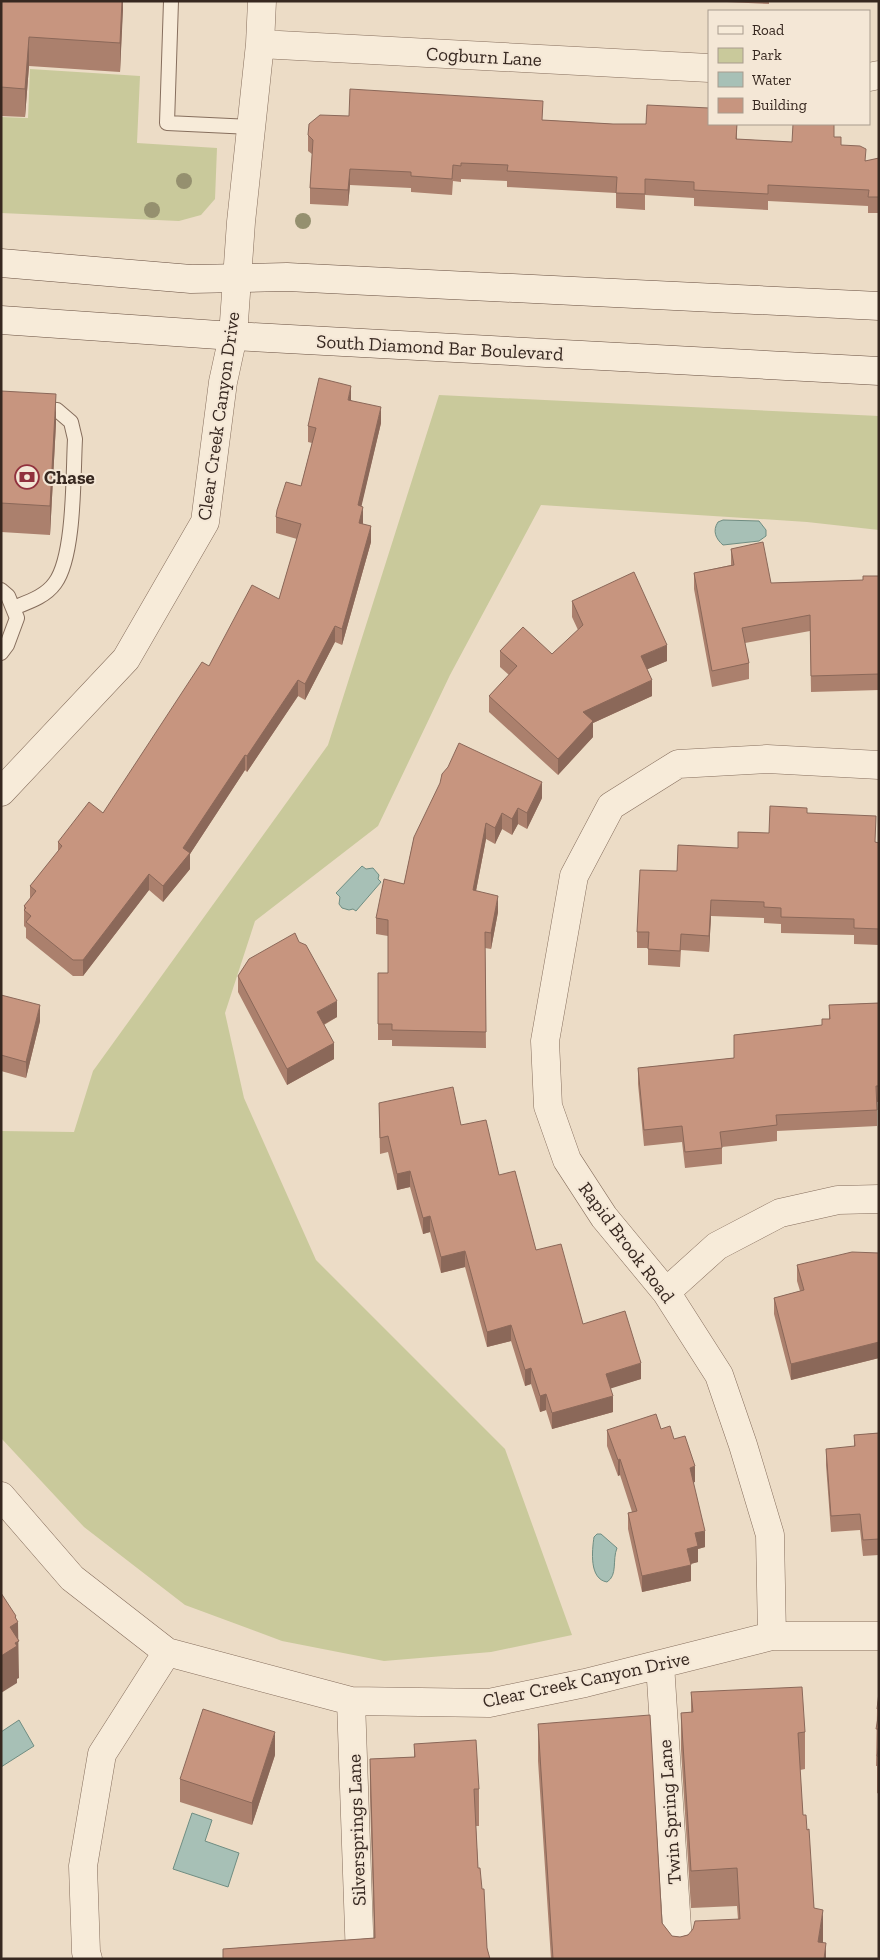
<svg xmlns="http://www.w3.org/2000/svg" width="880" height="1960" font-family="'Zilla Slab',serif">
  <style>
    .green { fill: #c9c99b }
    .water { fill: #a7c0b6; stroke: #6f8d82 }
    .lines { fill: none; stroke-linecap: round; stroke-linejoin: round }
    .lane-casing { stroke: #866e5d; stroke-width: 16 }
    .street-casing { stroke: #866e5d; stroke-width: 29 }
    .secondary-casing { stroke: #684f40; stroke-width: 29 }
    .lane { stroke: #f7ebd9; stroke-width: 14 }
    .street { stroke: #f7ebd9; stroke-width: 28 }
    .secondary { stroke: #f7ebd9; stroke-width: 28 }
    .tree { fill: #95906f }
    .wall { fill: #ab806d }
    .shaded-wall { fill: #8b6859 }
    .building { fill: #c7957f; stroke: #8b6859 }
    .labels { text-anchor: middle; stroke-width: 4; stroke-linejoin: round; paint-order: stroke }
    .street-label { font-size: 19px; fill: #372820; stroke: #f4e7d6 }
    .poi-label { font-size: 19px; font-weight: bold; fill: #372820; stroke: #f4e7d6; text-anchor: start }
  </style>
  <rect width="100%" height="100%" fill="#ecdcc6"/>
  <!-- green -->
  <path class="green" d="M30,69L140,76L137,143L217,148L215,199L201,215L179,221L1,213V117L28,118Z
    M439,395L879,416V530L807,522L541,505L450,675L378,826L255,921L225,1013L244,1098L316,1260L505,1449L572,1635L491,1652L384,1661L282,1641L185,1605L84,1527L1,1438V1131L74,1132L93,1071L328,745Z"/>
  <!-- water -->
  <path class="water" d="M723,520L759,521L766,530V536L759,541L723,545C716,539 712,531 718,522Z
    M362,866L366,869L373,868L379,875L378,879L381,882L356,911L353,909L349,910L342,908L339,904L340,897L336,893Z
    M597,1534H601L617,1548C612,1560 618,1575 607,1582C589,1579 592,1551 594,1537Z
    M19,1720L34,1746L1,1767V1732Z
    M192,1813L212,1820L205,1841L239,1853L228,1887L173,1869Z"/>
  <g class="lines">
    <!-- lane casing -->
    <g class="lane-casing">
      <path id="lane" d="M171,1L167,123L251,127
        M1,406L57,410L71,422L75,439C73,474 75,556 55,583C45,597 28,602 13,608
        M1,590L8,596L17,618L7,645L1,653"/>
    </g>
    <!-- street casing -->
    <g class="street-casing">
      <path id="street" d="M260,44L709,68
        M869,77L879,75
        M1,792L126,659L205,522L223,382L233,336L241,222L260,44L262,1
        M666,1292L717,1246L780,1213L838,1200L879,1199
        M1,1496L72,1578L167,1652L351,1701L489,1703L585,1683L772,1636H879
        M772,1636L770,1535L743,1445L719,1375L666,1292L604,1217L567,1160L548,1106L545,1041L574,876L611,806L678,764L767,759L879,765
        M660,1664L679,1959
        M351,1701L360,1959
        M88,1959L86,1952L83,1866L102,1754L167,1652"/>
    </g>
    <!-- secondary casing -->
    <g class="secondary-casing">
      <path id="secondary" d="M1,263L191,279L287,277L879,306
        M1,320L233,336L879,371"/>
    </g>
    <!-- lane -->
    <use href="#lane" class="lane"/>
    <!-- street -->
    <use href="#street" class="street"/>
    <!-- secondary -->
    <use href="#secondary" class="secondary"/>
  </g>
  <!-- trees -->
  <g class="tree">
    <circle cx="184" cy="181" r="8"/>
    <circle cx="152" cy="210" r="8"/>
    <circle cx="303" cy="221" r="8"/>
  </g>
  <!-- wall -->
  <path class="wall" d="M1,1H123L120,72L29,66L25,117L1,116Z
    M727,1H769V4L727,2Z
    M349,116L543,120L613,124H737V139L792,142L834,137L841,145L866,161L879,158V213H868V206L768,201V210L694,206V198L645,195V210L616,208V193L507,187V181L461,179V182L453,181L452,195L411,192V188L350,185L348,206L310,204V188L312,154L308,151V135Z
    M1,391L56,423L50,535L1,532Z
    M351,400L381,423L361,506L363,524L371,542L342,645L335,642L305,700L298,696L247,772L245,770L190,854V869L163,902L149,890L83,976H73L26,938V928L24,926V906L30,899V886L58,852V842L103,813L209,666L279,599L297,539L276,533V517L301,486L312,443L308,442V426Z
    M731,549L771,583L863,580L879,576V690L811,692L810,631L745,643L749,663V679L712,687L694,589V573L731,565Z
    M572,601L667,661L647,669L652,696L593,723V737L558,775L489,712V696L509,675L500,667V651L552,654L578,630L572,617Z
    M542,798L527,829L518,824L512,835L502,829L495,844L486,839L476,891L498,912L491,949L485,948L486,1048L392,1046V1040H378V973H388V936L376,934V918L404,884L414,837Z
    M807,813L876,842L879,843V945L854,944V935L781,933V924L764,923V918L711,916L709,952L681,950L680,967L648,965V948H637V932L677,871L738,848L769,833Z
    M238,976L337,1017L324,1025L334,1059L287,1085L238,992Z
    M1,995L40,1021L26,1078L1,1071Z
    M879,1003V1102H877V1126L777,1131V1141L722,1147V1164L685,1168L682,1142L644,1146L638,1084V1068L734,1058V1035L822,1025L829,1019V1005Z
    M379,1103L461,1125L499,1175L536,1250L583,1324L641,1379L610,1388L613,1412L552,1429L546,1410L540,1412L531,1384L525,1386L511,1341L487,1347L465,1267L441,1273L430,1232L423,1234L410,1187L397,1190L388,1152L380,1154Z
    M879,1253V1358L791,1380L774,1314V1298L800,1291L797,1281V1265Z
    M661,1429L674,1439L695,1482H693L705,1547L698,1549V1562L690,1564L691,1581L642,1592L628,1529V1513L632,1512L620,1475L618,1476L607,1446V1430Z
    M879,1433V1555L863,1556L860,1530L831,1532L826,1465V1449L854,1447V1435Z
    M691,1692L805,1732V1769L800,1770L803,1815L807,1830L814,1908L826,1959H551L538,1761V1724L662,1923L672,1936L680,1937L738,1919L737,1906L691,1908L681,1750V1713L691,1712Z
    M879,1692V1794L877,1793V1766H876L877,1709Z
    M414,1744L479,1789V1826H476L478,1868L487,1948L490,1959H223V1949L374,1938L370,1796V1759L414,1757Z
    M275,1755L252,1825L180,1802V1779Z"/>
  <!-- shaded-wall -->
  <path class="shaded-wall" d="M122,1H123V10L120,72V43Z
    M29,37V66L25,117V89Z
    M350,169V185L348,206V190Z
    M351,386V402L348,400Z
    M56,394V423L50,535V506Z
    M381,407V423L358,521V505Z
    M363,507V523L359,539V523Z
    M371,526V542L342,645V629Z
    M335,626V642L305,700V684Z
    M667,645V661L641,672V656Z
    M298,680V696L247,772V756Z
    M652,680V696L593,723V737L558,775V759L583,712Z
    M245,755V770L190,854V869L163,902V886L183,848Z
    M542,782V798L527,829V813Z
    M518,808V824L512,835V819Z
    M502,813V829L495,844V828Z
    M486,823V839L473,906V890Z
    M149,874V890L83,976V960Z
    M498,896V912L491,949V933Z
    M711,900V916L709,952V936Z
    M337,1001V1017L317,1028V1012Z
    M40,1005V1021L26,1078V1062Z
    M334,1043V1059L287,1085V1069Z
    M410,1171V1187L397,1190V1174Z
    M430,1216V1232L423,1234V1218Z
    M465,1251V1267L441,1273V1257Z
    M511,1325V1341L487,1347V1332Z
    M879,1342V1358L791,1380V1364Z
    M641,1363V1379L606,1390V1374Z
    M531,1368V1384L525,1386V1370Z
    M546,1394V1410L540,1412V1396Z
    M613,1396V1412L552,1429V1413Z
    M620,1459V1475L618,1476V1460Z
    M695,1466V1482L690,1484V1468Z
    M705,1531V1547L698,1549V1562L687,1565V1549L695,1533Z
    M691,1565V1581L642,1592V1576Z
    M16,1616V1623L18,1622L19,1678L17,1679V1683L1,1693V1656L10,1627Z
    M275,1732V1755L252,1825V1803Z
    M823,1910V1947L818,1942Z
    M826,1943V1959H824Z"/>
  <!-- building -->
  <path class="building" d="M1,1H122L120,43L29,37L25,89L1,87Z
    M350,89L543,101L542,120L613,124H646L647,105L709,108V124H737L736,139L792,142L793,124H834V137H841V145L860,146L866,149L865,161L879,158V197H868L869,190L768,185V194L694,190V182L645,179V194L616,193L617,177L507,171L508,165L461,163V166L453,165L452,179L411,176V172L350,169L348,190L310,188L313,140L308,135L309,124L320,115L349,116Z
    M319,378L351,386L348,400L381,407L358,505L363,507L359,523L371,526L342,629L335,626L305,684L298,680L247,756L245,755L183,848L190,853L163,886L149,874L83,960H73L26,922L31,916L24,910L26,908L24,906L36,891L30,886L62,846L58,842L89,802L103,813L202,662L209,666L252,585L279,599L301,524L276,517L277,510L286,482L301,486L316,428L308,426Z
    M1,391L56,394L50,506L1,503Z
    M763,542L771,583L863,580V576H879V674L811,676L810,615L742,628L749,663L712,671L694,573L734,565L731,549Z
    M634,572L667,645L641,656L652,680L583,712L593,721L558,759L489,696L517,666L500,651L523,627L552,654L583,625L572,601Z
    M459,743L542,782L527,813L518,808L512,819L502,813L495,828L486,823L473,890L498,896L491,933L485,932L486,1032L392,1030V1024H378V973H388V920L376,918L384,879L404,884L414,837L440,783L442,774L448,767Z
    M770,806L807,808V813L876,816L875,842L879,843V929L854,928V919L781,917V908L764,907V902L711,900L709,936L681,934L680,951L648,949L649,932H637L640,870L677,871L678,845L738,848V832L769,833Z
    M295,933L299,942L306,945L337,1001L317,1012L334,1043L287,1069L238,976L249,959Z
    M1,995L40,1005L26,1062L1,1055Z
    M879,1003V1086H876L877,1110L776,1115L777,1125L720,1132L722,1148L685,1152L682,1126L644,1130L638,1068L734,1058V1035L822,1025V1019H830L829,1005Z
    M453,1087L461,1125L486,1120L499,1175L515,1171L536,1250L561,1244L583,1324L625,1311L641,1363L606,1374L613,1396L552,1413L546,1394L540,1396L531,1368L525,1370L511,1325L487,1332L465,1251L441,1257L430,1216L423,1218L410,1171L397,1174L388,1136L380,1138L379,1103Z
    M852,1252L879,1253V1342L791,1364L774,1298L804,1290L797,1265Z
    M656,1414L661,1429L670,1426L674,1439L685,1436L695,1466L690,1468L705,1531L695,1533L698,1546L687,1549L691,1565L642,1576L628,1513L637,1511L620,1459L618,1460L607,1430Z
    M879,1433V1539L863,1540L860,1514L831,1516L826,1449L855,1446L854,1435Z
    M1,1593L16,1616L15,1617L18,1622L10,1627L19,1641L15,1643L17,1646L1,1656Z
    M802,1687L805,1732L798,1733L803,1815H806L807,1830L809,1829L814,1908L823,1910L818,1942L826,1943L824,1959H553L538,1724L650,1715L662,1923L672,1936L680,1937L688,1935L693,1929L695,1921L740,1919L737,1868L691,1871L681,1713L693,1712L691,1692Z
    M879,1692V1709H877Z
    M203,1709L275,1732L252,1803L180,1779Z
    M879,1712V1729H876Z
    M476,1740L479,1789H474L478,1868H480L482,1889H484L487,1948L490,1959H223V1949L375,1938L370,1759L415,1757L414,1744Z
    M879,1745V1757L877,1756Z"/>
  <!-- icons -->
  <defs>
    <g id="bank-ring" transform="scale(1.25)"><circle r="9.5" fill="#f4e7d6" stroke="#91313d" stroke-width="1.5"/><path d="M-6-4H6V4H-6ZM0-2.3a2.3 2.3 0 1 0 0 4.6a2.3 2.3 0 1 0 0-4.6Z" fill="#91313d"/></g>
  </defs>
  <g fill-rule="evenodd">
    <use href="#bank-ring" x="27" y="477"/>
  </g>
  <g class="labels">
    <!-- street labels -->
    <g class="street-label">
      <text transform="translate(484 56) rotate(3)" y="7">Cogburn Lane</text>
      <text transform="translate(440 347) rotate(3)" y="7">South Diamond Bar Boulevard</text>
      <text transform="translate(218 416) rotate(-82)" y="7">Clear Creek Canyon Drive</text>
      <text transform="translate(627 1242) rotate(53)" y="7">Rapid Brook Road</text>
      <text transform="translate(586 1679) rotate(-12)" y="7">Clear Creek Canyon Drive</text>
      <text transform="translate(669 1812) rotate(-94)" y="7">Twin Spring Lane</text>
      <text transform="translate(356 1830) rotate(-92)" y="7">Silversprings Lane</text>
    </g>
    <!-- poi labels -->
    <g class="poi-label">
      <text x="44" y="484">Chase</text>
    </g>
  </g>
  <!-- border -->
  <rect width="880" height="1960" fill="none" stroke="#372820" stroke-width="5"/>
  <!-- legend -->
  <rect x="708" y="10" width="162" height="115" fill="#f4e7d6" stroke="#a89b8d"/>
  <rect x="718" y="26" width="25" height="8" fill="#f7ebd9" stroke="#a89b8d"/>
  <text x="752" y="35" font-size="15" fill="#372820">Road</text>
  <rect x="718" y="48" width="25" height="15" fill="#c9c99b" stroke="#a89b8d"/>
  <text x="752" y="60" font-size="15" fill="#372820">Park</text>
  <rect x="718" y="72" width="25" height="15" fill="#a7c0b6" stroke="#a89b8d"/>
  <text x="752" y="85" font-size="15" fill="#372820">Water</text>
  <rect x="718" y="98" width="25" height="15" fill="#c7957f" stroke="#a89b8d"/>
  <text x="752" y="110" font-size="15" fill="#372820">Building</text>
</svg>
